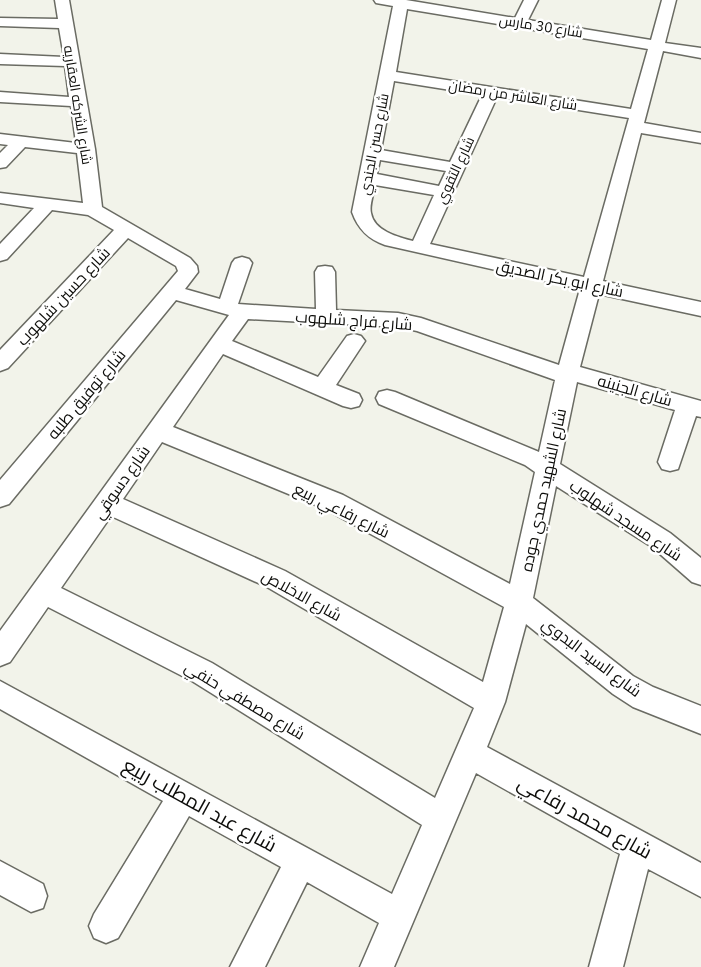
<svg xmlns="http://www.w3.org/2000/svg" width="701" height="967" font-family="'IBM Plex Sans',Cairo,sans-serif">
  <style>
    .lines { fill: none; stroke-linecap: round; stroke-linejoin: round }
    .minor-casing { stroke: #6a6b63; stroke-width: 3 }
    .minor { fill: #fff; fill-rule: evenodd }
    .labels { text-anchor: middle; stroke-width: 5; stroke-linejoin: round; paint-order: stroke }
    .far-street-label { font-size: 14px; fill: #0d0d0a; stroke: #fff }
    .street-label { font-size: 16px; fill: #0d0d0a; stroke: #fff }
    .near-street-label { font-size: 20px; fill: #0d0d0a; stroke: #fff }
  </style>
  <rect width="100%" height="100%" fill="#f2f3ea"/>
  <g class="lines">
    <!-- minor casing -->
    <g class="minor-casing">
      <path id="minor" d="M55,0H69L95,149L102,207L190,258L197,266L198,272L185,289L220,299L232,263L235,259L242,257L249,259L252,263L238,304L316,309L315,272L318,267L325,266L332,267L335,272L336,310L398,313L421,318L559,365L580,289L385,245C368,239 358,229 352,212L393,6L376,3L374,0H406L515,18L524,0H538L528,20L651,40L662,0H676L665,43L701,48V58L663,51L644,123L701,133V143L641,133L603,281L701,302V316L599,294L580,367L701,401V417L696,416L678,469L670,471L662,469L658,462L675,410L577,382L560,464L670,533L701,558V585L692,582L652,547L556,486L533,598L633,676L653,687L701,706V734L633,707L613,694L526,624L505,702L487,747L701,863V897L648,869L623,967H589L620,854L476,773L394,967H360L379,923L307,882L265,967H230L281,867L189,816L118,938L106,943L94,938L89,926L94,914L163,801L0,709V681L392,894L422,825L192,681L48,607L10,662L0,666V631L229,315L176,300L9,504L0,507V480L178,271L176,266L128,238L8,368L0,371V350L114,230L88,215L52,210L7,259L0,261V244L34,208L0,203V193L83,203L77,153L25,147L6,167L0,168V153L8,145L0,144V134L76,143L71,106L0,102V92L69,97L65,66L0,64V54L64,57L59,28L0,26V18L58,19ZM407,9L648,49L631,109L396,72ZM394,81L482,95L450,162L381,150ZM497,97L629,118L584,277L430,244ZM380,160L446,171L439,186L377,174ZM375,185L434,195L413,241C398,237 374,231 371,213C369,205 374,193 375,185ZM248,319L398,327L417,331L555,380L539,452L395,392L387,390L379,392L376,398L379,404L525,465L535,472L510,584L343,495L173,427L223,354L343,406L351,408L359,406L362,400L359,394L336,385L365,341L361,336L354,334L347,336L318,377L232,341ZM162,442L325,509L504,607L483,682L285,571L123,499ZM111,516L267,587L474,708L435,798L212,663L61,588Z
        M0,861L43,884L47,896L43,908L31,912L0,895Z"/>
    </g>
    <!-- minor -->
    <use href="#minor" class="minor"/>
  </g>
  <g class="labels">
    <!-- far-street labels -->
    <g class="far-street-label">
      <text transform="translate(541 26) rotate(9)" y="5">شارع 30 مارس</text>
      <text transform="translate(513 95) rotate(9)" y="5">شارع العاشر من رمضان</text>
      <text transform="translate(78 105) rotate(81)" y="5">شارع الشركه العقاريه</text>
      <text transform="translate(374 144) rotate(-79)" y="5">شارع حسن الجندي</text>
      <text transform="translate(455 170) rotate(-65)" y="5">شارع التقوي</text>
    </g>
    <!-- street labels -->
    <g class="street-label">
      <text transform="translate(560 278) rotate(12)" y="6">شارع ابو بكر الصديق</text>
      <text transform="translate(63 296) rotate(-47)" y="6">شارع حسين شلهوب</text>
      <text transform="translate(354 320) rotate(4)" y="6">شارع فراج شلهوب</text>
      <text transform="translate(635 390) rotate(16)" y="6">شارع الجنينه</text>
      <text transform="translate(86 394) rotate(-50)" y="6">شارع توفيق طلبه</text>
      <text transform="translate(121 482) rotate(-55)" y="6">شارع دسوقي</text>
      <text transform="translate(543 490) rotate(-78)" y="6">شارع الشهيد حمدي جوده</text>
      <text transform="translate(342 510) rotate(26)" y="6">شارع رفاعي ربيع</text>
      <text transform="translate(626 520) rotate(34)" y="6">شارع مسجد شهلوب</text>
      <text transform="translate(302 595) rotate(29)" y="6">شارع الاخلاص</text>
      <text transform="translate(592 657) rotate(37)" y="6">شارع السيد البدوي</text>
      <text transform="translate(245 700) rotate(31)" y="6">شارع مصطفي حنفي</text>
    </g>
    <!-- near-street labels -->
    <g class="near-street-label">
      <text transform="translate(200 805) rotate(29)" y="7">شارع عبد المطلب ربيع</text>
      <text transform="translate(585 817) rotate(29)" y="7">شارع محمد رفاعي</text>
    </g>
  </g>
</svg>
